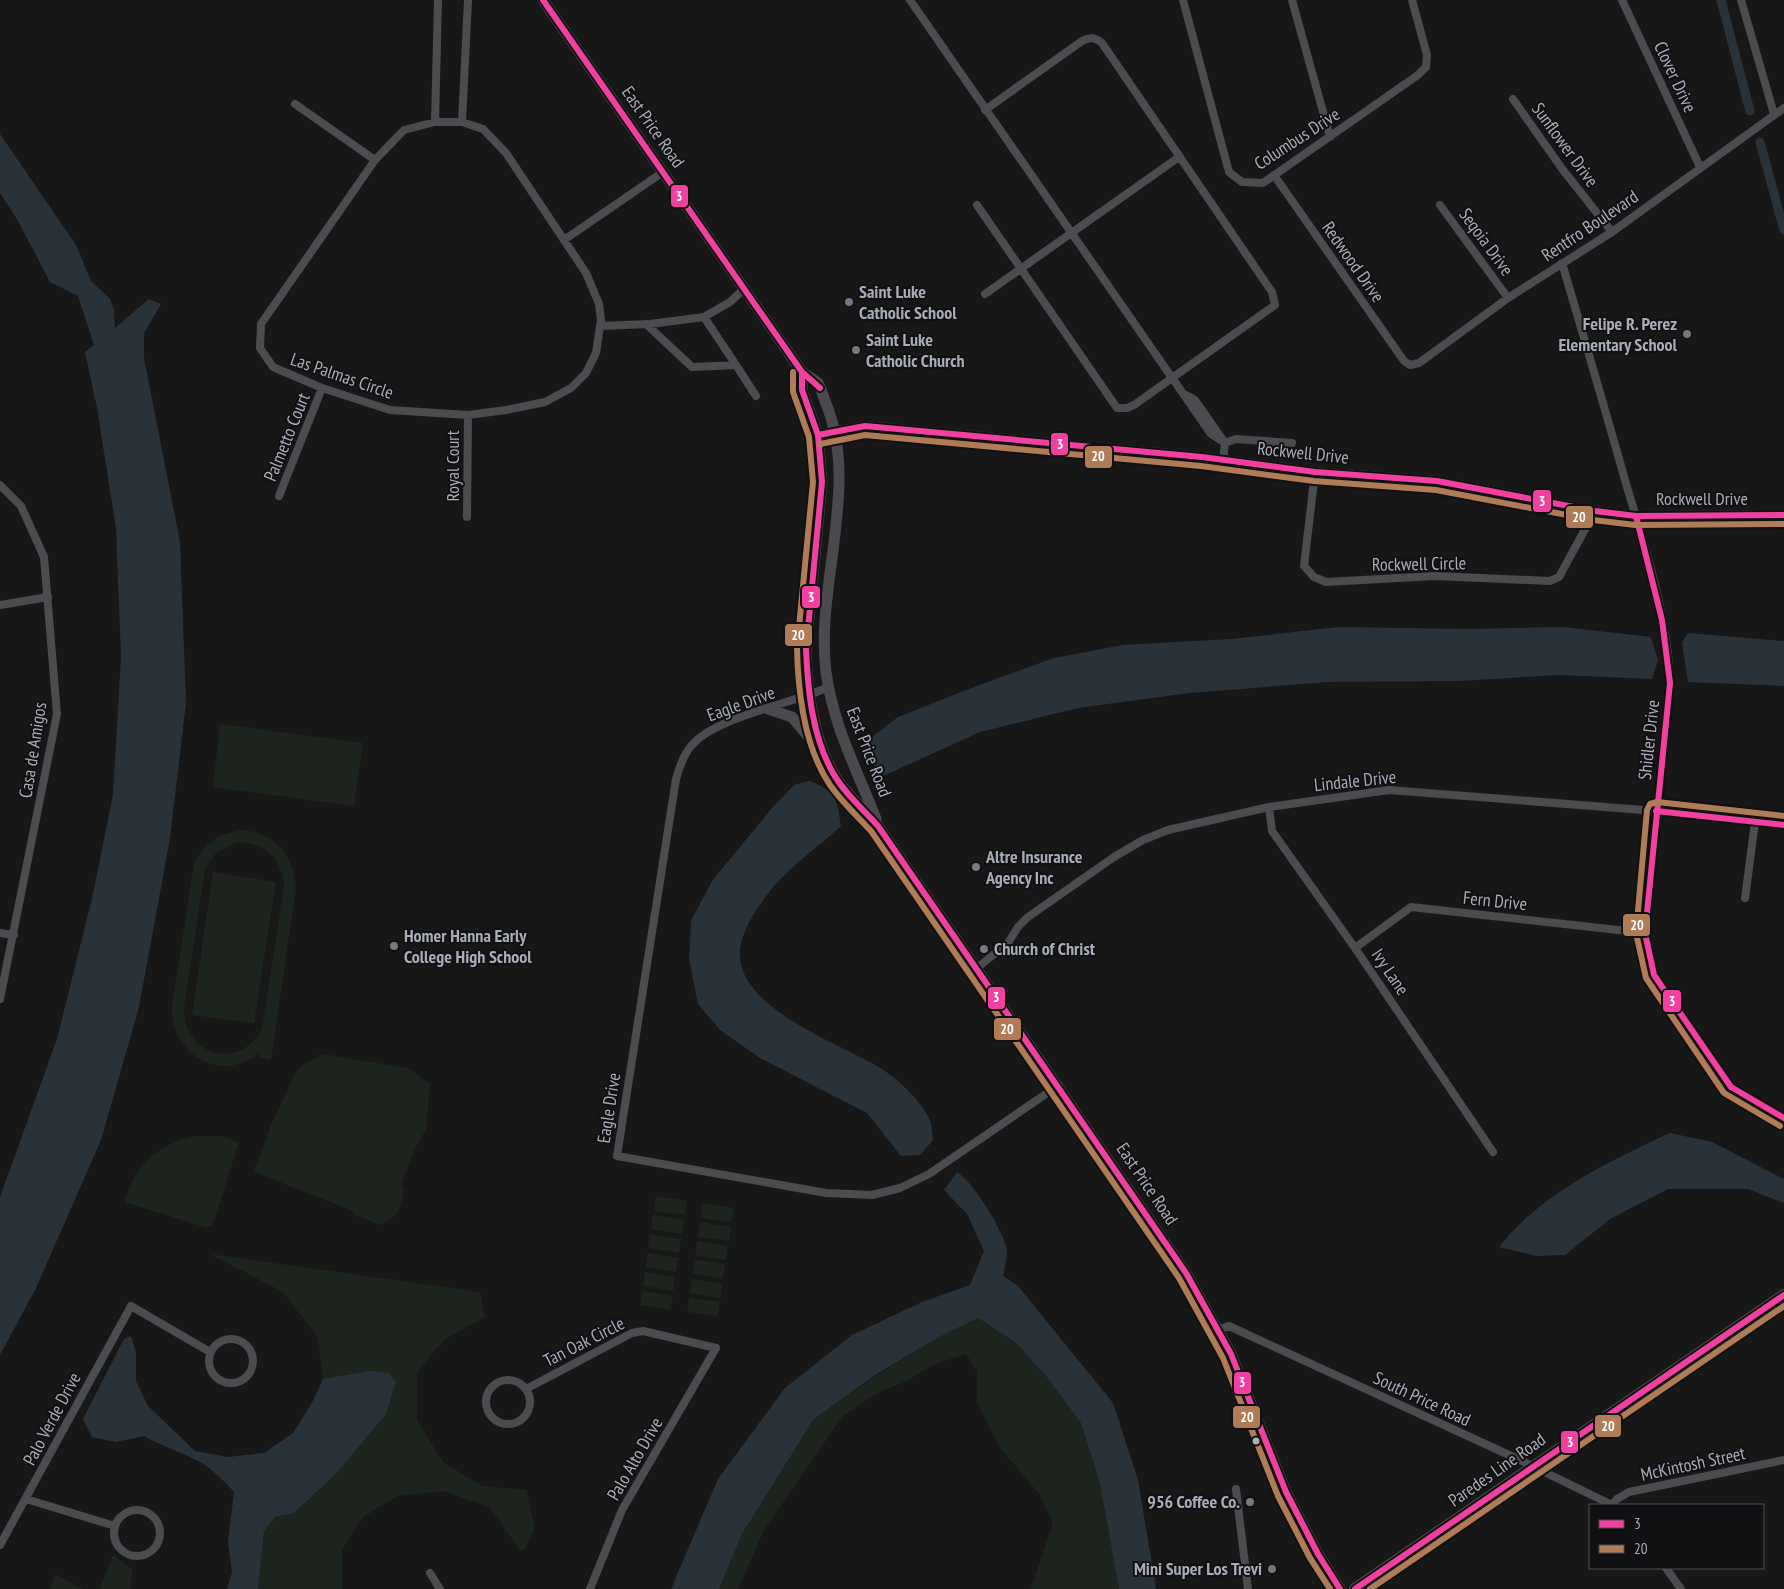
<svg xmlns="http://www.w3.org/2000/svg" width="1784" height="1589" font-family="'PT Sans Narrow',sans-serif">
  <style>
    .green { fill: #1d241e; fill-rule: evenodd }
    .water { fill: #2a3239 }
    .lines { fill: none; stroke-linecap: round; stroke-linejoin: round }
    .canal { stroke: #2a3239; stroke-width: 9 }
    .minor { stroke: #4b4c50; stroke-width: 8 }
    .tertiary { stroke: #4b4c50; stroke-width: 10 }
    .secondary { stroke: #4a4a4e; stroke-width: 11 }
    .primary { stroke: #4d4f52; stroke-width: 12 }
    .bus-1-casing { stroke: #111113; stroke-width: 10 }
    .bus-2-casing { stroke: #111113; stroke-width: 10 }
    .bus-1 { stroke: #f240a1; stroke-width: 6 }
    .bus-2 { stroke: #b07c57; stroke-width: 6 }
    .poi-dot { fill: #757880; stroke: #111113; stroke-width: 2 }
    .bus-dot { fill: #a8adb8; stroke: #111113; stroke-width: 2 }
    .labels { text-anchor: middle; stroke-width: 4; stroke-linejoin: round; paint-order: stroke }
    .street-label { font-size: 18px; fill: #a8adb8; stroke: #111113 }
    .poi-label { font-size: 18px; font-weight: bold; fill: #a8adb8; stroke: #111113; text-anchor: start }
    .line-badge { stroke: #111113; stroke-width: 2 }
    .badge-label { font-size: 14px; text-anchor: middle; font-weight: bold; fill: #fff }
  </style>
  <rect width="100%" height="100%" fill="#171717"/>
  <!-- green -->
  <path class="green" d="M220,724L363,743L354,806L213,787Z
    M243,830C277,834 293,855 296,888L271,1060L259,1058L260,1052C221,1086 170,1053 172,1006L194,864C204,843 220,833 243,830ZM235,843C263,839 283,860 284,886L262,1029C240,1071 184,1056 184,1009L205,869L216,853Z
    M213,872L276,882L254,1023L192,1015Z
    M323,1054L408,1068L430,1084L426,1130L418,1142L401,1185L404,1187C400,1209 402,1214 381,1225L353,1214V1211L254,1172L271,1125L298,1068Z
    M197,1136H220L239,1142L213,1224L207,1228L125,1202C134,1165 159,1143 197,1136Z
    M656,1196L687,1201L685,1215L654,1211Z
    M703,1203L734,1208L731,1222L701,1218Z
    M653,1215L684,1220L682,1234L651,1229Z
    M700,1222L731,1227L729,1241L698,1237Z
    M650,1234L681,1239L679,1253L648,1248Z
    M697,1241L728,1246L726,1260L695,1255Z
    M648,1253L678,1258L676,1272L646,1267Z
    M210,1254L480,1292L485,1317L444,1340L417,1372V1420L443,1462L482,1486L526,1490L535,1527L525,1549L520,1550L489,1507L444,1491L397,1496L362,1518L342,1550V1589H258L264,1531L275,1517L294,1513L335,1476L337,1378L323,1379L318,1338L283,1292Z
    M695,1260L725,1264L723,1279L693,1274Z
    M645,1272L675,1277L673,1291L643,1286Z
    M692,1279L722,1284L720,1298L690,1293Z
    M642,1291L673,1296L670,1310L640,1305Z
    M689,1298L720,1302L718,1316L687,1312Z
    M978,1318L1015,1342L1046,1376L1081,1423L1100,1482L1119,1589H1031L1053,1522L1040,1495L1001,1449L977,1402V1371L966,1354L935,1364L907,1381L877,1393L842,1417L764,1530L738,1589H719L742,1534L813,1420L875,1376L941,1336Z
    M113,1555L132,1569L131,1589H100Z
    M55,1574L82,1589H50Z"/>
  <!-- water -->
  <path class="water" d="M0,134L76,245L91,281L110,299L114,309L115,328L149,299L161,304L144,333V358L180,542L186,703L170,838L139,1007L101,1140L36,1288L0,1355V1197L57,1039L93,894L113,795L121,657L116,528L97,408L85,352L94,345L78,296L50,282L17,219L0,193Z
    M1338,627L1468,629L1563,627L1651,637L1658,660L1652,679L1559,675L1458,681L1328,682L1189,693L1078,708L980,732L883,776L866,756L864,743L898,717L974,687L1054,658L1123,645L1231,639Z
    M1688,633L1784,641V686L1688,682L1682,643Z
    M809,781C836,791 837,799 841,826C815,850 784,870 764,899C753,914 740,935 740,954C739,1008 836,1042 875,1065C894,1075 920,1099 929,1118C932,1124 932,1133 933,1140L920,1155L901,1156L867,1113L760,1058L720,1030L698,1004L689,959L691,921L712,881L772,808L794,785Z
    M1670,1133L1712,1142L1784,1179V1203L1748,1189H1668L1610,1219L1565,1255L1536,1256L1499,1247C1541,1193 1610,1161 1670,1133Z
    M957,1172C974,1183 1000,1226 1006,1246C1009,1254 1004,1268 1003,1276L1018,1286L1113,1403L1138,1480L1156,1589H1119L1100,1483L1081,1423L1046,1376L1015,1342L978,1318L941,1336L875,1375L813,1420L742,1534L719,1589H671L718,1479L785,1388L852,1335L922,1302L970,1285L984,1251L967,1214L944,1190Z
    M131,1336L136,1353V1381L148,1406L195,1451L228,1457L264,1453L293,1433L313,1401L323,1379L370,1371L389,1373L396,1382L386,1414L334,1476L294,1513L275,1517L264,1531L258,1589H227L232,1572L228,1542L234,1492C226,1483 216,1473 205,1465C188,1454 163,1447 144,1436L116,1442L92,1437L83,1419L124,1339Z"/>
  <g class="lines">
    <!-- canal -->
    <path class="canal" d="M1721,0L1750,111
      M1760,142L1784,230"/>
    <!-- minor -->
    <path class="minor" d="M910,0L1211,434L1225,443
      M1183,0L1229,172L1242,182L1263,183L1418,75L1426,67L1427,55L1412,0
      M1292,0L1330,137
      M1622,0L1700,167
      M1741,0L1774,114
      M1513,99L1563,170L1612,232
      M295,104L375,160
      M435,122H462L483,129L506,153L586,273L599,304L601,320L596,353L586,373L571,388L545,402L506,410L468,415L390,410L322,388L273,367L260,348L261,324L375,160L404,130Z
      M435,122L438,0
      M462,122L468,0
      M1274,175L1404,361L1410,365L1419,363L1508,298L1612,232L1784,108
      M977,205L1117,408H1127L1134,405L1275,305L1272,292L1102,43C1094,37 1090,37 1082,41L985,110
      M1440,205L1508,298
      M564,240L663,172
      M1562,263C1584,338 1606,412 1627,487C1646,550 1668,617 1670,683L1645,933L1654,975L1731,1087L1784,1118
      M985,294L1179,157
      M646,324L692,367L736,365L704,317
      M600,326L650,324L704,317L730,302L744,289
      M736,365L756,396
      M1186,395L1195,400L1225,443L1223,460
      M1225,443L1236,439L1292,443
      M1315,472L1304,566L1314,577L1326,582L1435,576L1550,581L1559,577L1595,511
      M0,485L21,506L44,557L57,714L0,999
      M279,496L322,388
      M467,517L468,415
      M0,605L48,597
      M829,687C793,703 719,717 695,742C684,752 680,766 676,779L617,1156L826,1193L872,1195L900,1188L929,1174L1059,1085
      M1269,807L1272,831L1355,948L1493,1152
      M1745,898L1755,822
      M0,933L14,935
      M1355,948L1411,907L1645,933
      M977,968L1008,943L1018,927L1028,917L1114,857L1143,840L1168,830L1269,807L1389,790L1656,811L1784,825
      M1218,1329L1229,1326L1522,1461L1612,1505L1617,1499L1629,1492L1784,1460
      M209 1361a22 22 0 1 1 44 0a22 22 0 1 1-44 0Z
      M486 1402a22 22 0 1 1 44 0a22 22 0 1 1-44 0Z
      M526,1389L632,1333L643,1331L716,1348L622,1510L590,1589
      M1236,1489L1248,1589
      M26,1499L115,1526
      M114 1533a23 23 0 1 1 46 0a23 23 0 1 1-46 0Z
      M0,1545L131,1306L210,1352
      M1666,1568L1681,1589
      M430,1573L440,1589"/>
    <!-- tertiary -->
    <path class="tertiary" d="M818,435L865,426L1202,457L1315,472L1437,481L1595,511L1636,516L1784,515"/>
    <!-- secondary -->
    <path class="secondary" d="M543,0L802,372C807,376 814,379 818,383C821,388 823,396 825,401C861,485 815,586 826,672C833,725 857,770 876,819
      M802,372V390L818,435L822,482L806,649C807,689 813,737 833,773C845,793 863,809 878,826L1186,1273L1231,1354L1286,1492L1318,1554L1340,1589
      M768,709L792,717L823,754"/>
    <!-- primary -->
    <path class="primary" d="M1355,1589L1784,1295"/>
    <!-- bus-1 casing -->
    <g class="bus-1-casing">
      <path id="bus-1" d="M543,0L802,372L820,388
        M802,372V390L818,435L822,482L806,649C808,691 812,736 833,773C844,793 863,809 878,826L1186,1273L1231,1354L1286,1492L1318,1554L1340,1589
        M818,435L865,426L1202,457L1315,472L1437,481L1595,511L1636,516L1784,515
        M1636,516L1662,620L1670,683L1645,933L1654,975L1731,1087L1784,1118
        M1656,811L1784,825
        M1355,1589L1784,1295"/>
    </g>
    <!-- bus-2 casing -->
    <g class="bus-2-casing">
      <path id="bus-2" d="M793,372V392L809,437L813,482L797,648C798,694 804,747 830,785C842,802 857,816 871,831L1179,1278L1223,1358L1278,1496L1310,1558L1330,1589
        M820,444L865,435L1201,466L1314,481L1436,490L1593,520L1635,525L1784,524
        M1780,1126L1724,1093L1646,978L1636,933L1647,810L1650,804L1657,802L1784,816
        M1370,1589L1784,1306"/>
    </g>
    <!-- bus-1 -->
    <use href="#bus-1" class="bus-1"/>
    <!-- bus-2 -->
    <use href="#bus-2" class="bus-2"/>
  </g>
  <!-- markers -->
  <g class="poi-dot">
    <circle cx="849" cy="302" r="5"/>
    <circle cx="1687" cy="334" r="5"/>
    <circle cx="856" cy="350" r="5"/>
    <circle cx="976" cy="867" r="5"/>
    <circle cx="394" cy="946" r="5"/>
    <circle cx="984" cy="949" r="5"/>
    <circle cx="1250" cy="1502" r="5"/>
    <circle cx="1272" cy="1569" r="5"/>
  </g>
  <circle class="bus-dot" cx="1256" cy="1441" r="4.5"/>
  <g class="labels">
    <!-- street labels -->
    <g class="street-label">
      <text transform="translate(1675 77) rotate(65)" y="6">Clover Drive</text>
      <text transform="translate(653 127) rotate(55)" y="6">East Price Road</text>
      <text transform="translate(1297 139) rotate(-33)" y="6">Columbus Drive</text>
      <text transform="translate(1565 145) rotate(54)" y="6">Sunflower Drive</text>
      <text transform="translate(1590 226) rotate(-34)" y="6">Rentfro Boulevard</text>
      <text transform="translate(1486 242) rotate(54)" y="6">Seqoia Drive</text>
      <text transform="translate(1353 262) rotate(55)" y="6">Redwood Drive</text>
      <text transform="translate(342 376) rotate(19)" y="6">Las Palmas Circle</text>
      <text transform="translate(287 437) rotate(-68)" y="6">Palmetto Court</text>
      <text transform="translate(1303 453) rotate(6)" y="6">Rockwell Drive</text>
      <text transform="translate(453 466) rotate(-90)" y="6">Royal Court</text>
      <text x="1702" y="505">Rockwell Drive</text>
      <text transform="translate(1419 564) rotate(-1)" y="6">Rockwell Circle</text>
      <text transform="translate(741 704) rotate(-20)" y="6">Eagle Drive</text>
      <text transform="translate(1649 740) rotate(-84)" y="6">Shidler Drive</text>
      <text transform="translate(33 750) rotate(-81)" y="6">Casa de Amigos</text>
      <text transform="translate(869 752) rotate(69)" y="6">East Price Road</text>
      <text transform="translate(1355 781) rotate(-6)" y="6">Lindale Drive</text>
      <text transform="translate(1495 901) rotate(6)" y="6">Fern Drive</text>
      <text transform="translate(1390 972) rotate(56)" y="6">Ivy Lane</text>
      <text transform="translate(609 1108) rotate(-81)" y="6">Eagle Drive</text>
      <text transform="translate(1147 1184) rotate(56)" y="6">East Price Road</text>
      <text transform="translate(584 1342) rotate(-27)" y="6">Tan Oak Circle</text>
      <text transform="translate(1422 1399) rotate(25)" y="6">South Price Road</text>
      <text transform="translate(52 1419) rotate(-62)" y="6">Palo Verde Drive</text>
      <text transform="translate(635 1459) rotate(-60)" y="6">Palo Alto Drive</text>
      <text transform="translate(1693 1464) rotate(-12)" y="6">McKintosh Street</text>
      <text transform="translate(1497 1470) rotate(-35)" y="6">Paredes Line Road</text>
    </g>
    <!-- poi labels -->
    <g class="poi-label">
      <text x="859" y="298">Saint Luke<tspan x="859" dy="21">Catholic School</tspan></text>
      <text x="1677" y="330" text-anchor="end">Felipe R. Perez<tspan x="1677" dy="21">Elementary School</tspan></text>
      <text x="866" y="346">Saint Luke<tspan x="866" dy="21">Catholic Church</tspan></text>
      <text x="986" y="863">Altre Insurance<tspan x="986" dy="21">Agency Inc</tspan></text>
      <text x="404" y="942">Homer Hanna Early<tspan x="404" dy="21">College High School</tspan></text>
      <text x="994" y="955">Church of Christ</text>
      <text x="1240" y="1508" text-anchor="end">956 Coffee Co.</text>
      <text x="1262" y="1575" text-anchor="end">Mini Super Los Trevi</text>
    </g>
  </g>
  <g class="line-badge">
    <rect x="670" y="184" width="19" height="24" rx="5" fill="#f240a1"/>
    <rect x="1050" y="432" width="19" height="24" rx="5" fill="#f240a1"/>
    <rect x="1084" y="445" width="29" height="24" rx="5" fill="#b07c57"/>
    <rect x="1532" y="489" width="20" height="24" rx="5" fill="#f240a1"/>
    <rect x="1565" y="505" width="29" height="24" rx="5" fill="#b07c57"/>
    <rect x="801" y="585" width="20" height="24" rx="5" fill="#f240a1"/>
    <rect x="784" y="623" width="29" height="24" rx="5" fill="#b07c57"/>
    <rect x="1622" y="913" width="29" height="24" rx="5" fill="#b07c57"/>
    <rect x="987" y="986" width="19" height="24" rx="5" fill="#f240a1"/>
    <rect x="1662" y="989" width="20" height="24" rx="5" fill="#f240a1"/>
    <rect x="993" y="1017" width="29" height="24" rx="5" fill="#b07c57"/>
    <rect x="1233" y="1371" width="19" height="24" rx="5" fill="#f240a1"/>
    <rect x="1232" y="1405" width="29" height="24" rx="5" fill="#b07c57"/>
    <rect x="1594" y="1414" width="28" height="24" rx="5" fill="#b07c57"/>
    <rect x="1560" y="1430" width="19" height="24" rx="5" fill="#f240a1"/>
  </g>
  <g class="badge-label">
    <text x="679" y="201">3</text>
    <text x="1060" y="449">3</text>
    <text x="1098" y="461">20</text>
    <text x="1542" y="506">3</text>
    <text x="1579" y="522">20</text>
    <text x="811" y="602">3</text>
    <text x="798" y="640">20</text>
    <text x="1637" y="930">20</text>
    <text x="996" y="1002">3</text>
    <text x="1672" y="1006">3</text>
    <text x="1007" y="1034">20</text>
    <text x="1242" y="1387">3</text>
    <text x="1247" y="1422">20</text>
    <text x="1608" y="1431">20</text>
    <text x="1570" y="1447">3</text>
  </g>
  <!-- legend -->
  <rect x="1589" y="1504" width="175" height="65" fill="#111113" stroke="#4d4f55"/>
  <rect x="1599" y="1520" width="25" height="8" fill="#f240a1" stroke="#4d4f55"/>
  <text x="1634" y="1529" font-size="15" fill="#a8adb8">3</text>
  <rect x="1599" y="1545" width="25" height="8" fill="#b07c57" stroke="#4d4f55"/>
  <text x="1634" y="1554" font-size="15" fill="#a8adb8">20</text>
</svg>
